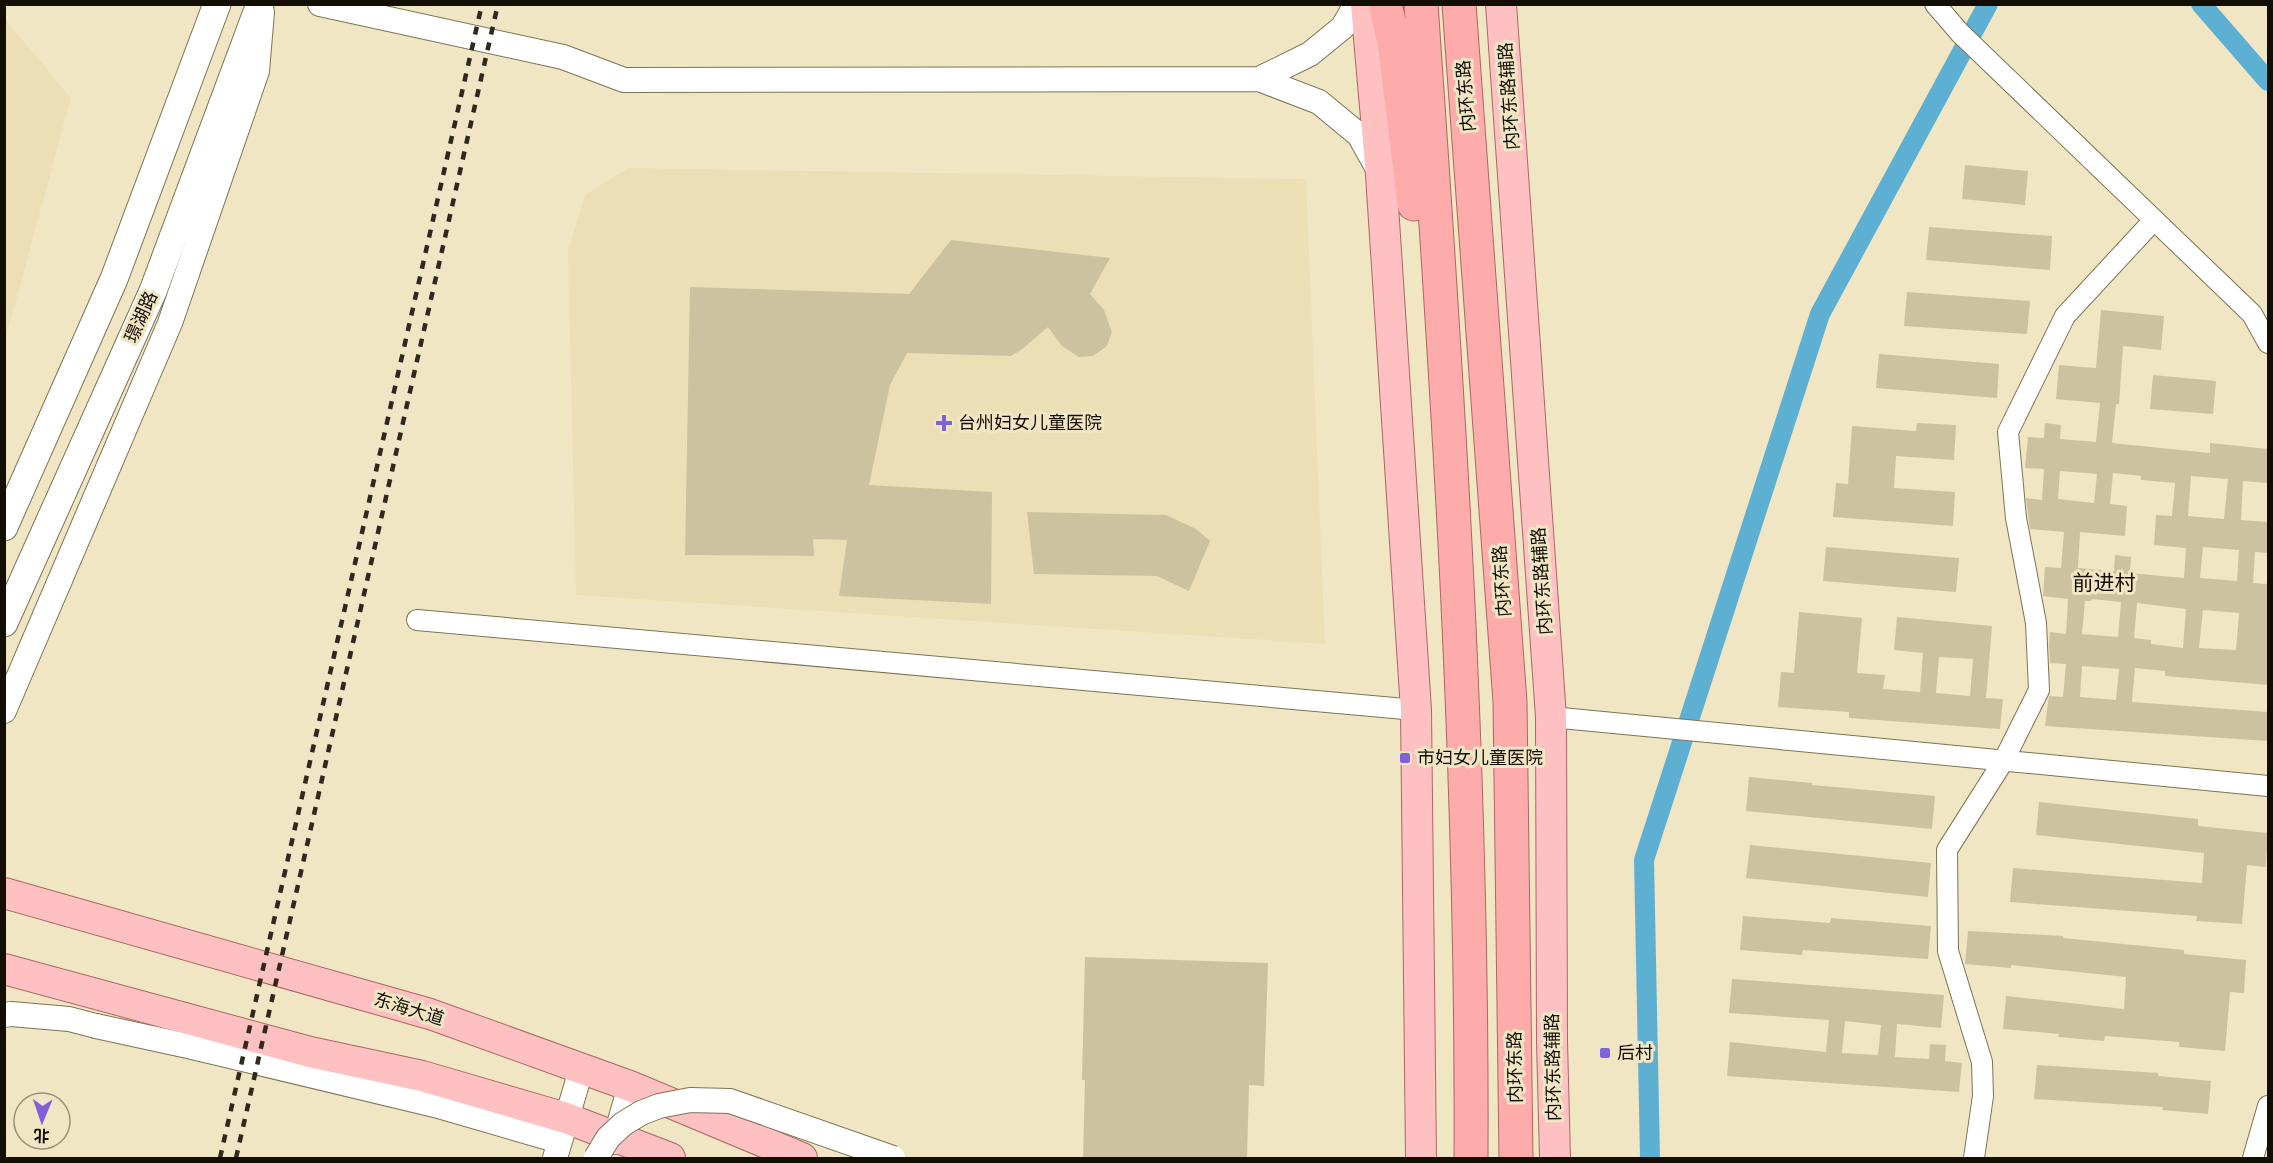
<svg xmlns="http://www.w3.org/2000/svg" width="2273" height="1163" font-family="Montserrat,'Noto Sans SC',sans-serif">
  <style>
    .built { fill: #eddfb5 }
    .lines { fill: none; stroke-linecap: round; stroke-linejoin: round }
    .canal { stroke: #5eb0d3; stroke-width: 20 }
    .building { fill: #ccc2a0; fill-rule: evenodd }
    .minor-casing { stroke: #7d7354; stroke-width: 22 }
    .tertiary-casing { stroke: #7d7354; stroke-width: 26 }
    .secondary-casing { stroke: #7d7354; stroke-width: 29 }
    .primary-casing { stroke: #ab6663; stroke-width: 32 }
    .trunk-casing { stroke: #ab6663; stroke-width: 35 }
    .minor { stroke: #fff; stroke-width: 20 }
    .tertiary { stroke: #fff; stroke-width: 24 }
    .secondary { stroke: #fff; stroke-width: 27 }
    .primary { stroke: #fec0c0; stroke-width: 30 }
    .trunk { stroke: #feabab; stroke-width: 33 }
    .rail { stroke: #2e291c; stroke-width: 4.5; stroke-dasharray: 8 8; stroke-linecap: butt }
    .tertiary-bridge-casing { stroke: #7d7354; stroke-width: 26; stroke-linecap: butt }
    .tertiary-bridge { stroke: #fff; stroke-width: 24 }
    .poi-dot { fill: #8061dc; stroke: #f1e6c4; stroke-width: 2 }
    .labels { text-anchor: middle; stroke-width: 6; stroke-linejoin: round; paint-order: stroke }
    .street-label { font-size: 18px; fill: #120e04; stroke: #f1e6c4 }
    .poi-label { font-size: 18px; fill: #120e04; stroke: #f1e6c4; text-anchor: start }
    .quarter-label { font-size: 21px; fill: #120e04; stroke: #f1e6c4 }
  </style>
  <rect width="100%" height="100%" fill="#f1e6c4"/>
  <!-- built -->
  <path class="built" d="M5,19L71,98L5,341Z
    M628,168L1306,179L1325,644L576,595L568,251L585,195Z"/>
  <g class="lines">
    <!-- canal -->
    <path class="canal" d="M2201,4L2268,81
      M1650,1158L1644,860L1820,314L1988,4"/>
  </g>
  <!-- building -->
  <path class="building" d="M1965,165L2028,171L2025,205L1962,199Z
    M1929,227L2052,236L2050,270L1926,260Z
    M951,240L1110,258L1090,294L1104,310L1112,332L1107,346L1093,356L1079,357L1062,346L1048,327L1021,350L1011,356L907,353L890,385L869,485L992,492L991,604L839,596L847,540L813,539L814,556L685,555L690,287L909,294Z
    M1907,292L2030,301L2027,334L1904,326Z
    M2101,310L2164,316L2161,350L2123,346L2119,404H2116L2112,443L2210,453V443L2268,449V483L2243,481L2241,520L2268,522V553L2255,552L2253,583L2268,584L2267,621H2268V685L2165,676V671L2135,668L2132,702L2268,712V741L2045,726L2049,696L2063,697L2066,664L2050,663L2049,643L2050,632L2066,634L2068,599L2043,596L2045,567L2061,568L2064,532L2030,529L2026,498L2042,500L2044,469L2025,468L2028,437L2044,438L2045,423L2061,425L2060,439L2096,442L2100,403L2056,399L2059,365L2096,368ZM2060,471L2097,474L2094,503L2058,499ZM2113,473L2141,476V480L2175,483L2172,516L2156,515L2154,545L2186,548L2184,578L2130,573L2131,557L2115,555L2114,571L2078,568L2080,532L2125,536L2127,506L2110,504ZM2191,476L2228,479L2224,519L2188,516ZM2203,547L2239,550L2237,581L2200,578ZM2092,599L2121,602L2118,637L2082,634L2085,601H2091ZM2137,603L2186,609L2183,648L2151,644V640L2134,638ZM2203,610L2239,613L2236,650L2199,648ZM2082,666L2119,669L2116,700L2080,697Z
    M1879,354L1999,364L1997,398L1876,388Z
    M2153,375L2216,381L2213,414L2150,409Z
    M1917,423L1956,425L1954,460L1896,456L1894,488L1955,492L1953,526L1833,517L1836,483L1848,484L1852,426L1916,431Z
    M1027,512L1166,515L1196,529L1210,541L1189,591L1157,576L1034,574Z
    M1826,547L1959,558L1956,592L1823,581Z
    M1799,612L1862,618L1857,673L1885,675L1883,689L1920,692L1923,653L1894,650L1897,617L1992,626L1986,698L2003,699L2000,729L1849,718V712L1778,707L1781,672L1794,673ZM1939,657L1973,659L1970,696L1936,693Z
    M1749,777L1812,783V785L1935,796L1932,829L1746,811Z
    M2039,802L2198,819V826L2268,833L2266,867L2247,865L2242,924L2196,921L2197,916L2010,902L2013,868L2202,883L2204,853L2036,835Z
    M1750,845L1931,863L1928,897L1746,878Z
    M1743,916L1830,923L1831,918L1931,926L1928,959L1803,950L1802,955L1740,950Z
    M1968,931L2063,936V938L2184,950V954L2246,960L2244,993L2230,992L2225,1051L2179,1047V1042L2105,1036L2104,1041L2058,1037L2059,1034L2003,1029L2006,996L2124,1009L2126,977L2011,965V968L1965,964Z
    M1085,957L1268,963L1264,1086L1249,1085L1247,1158H1083L1085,1080H1082Z
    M1732,979L1944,995L1941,1028L1897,1024L1895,1057L1929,1059L1930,1044L1946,1045L1945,1061L1962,1063L1959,1092L1727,1076L1730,1042L1826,1052L1829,1020L1729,1013ZM1845,1021L1881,1025L1878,1055L1842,1053Z
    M2037,1065L2158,1073V1076L2211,1081L2208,1114L2162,1110L2163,1107L2034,1099Z"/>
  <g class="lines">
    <!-- minor casing -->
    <g class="minor-casing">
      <path id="minor" d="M1935,4L1960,33L2252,314L2268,343
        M417,620L1416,710
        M1551,717L2268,786
        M1974,1158L1983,1096L1982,1062L1948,951L1947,850L2004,760L2039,690L2036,623L2016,518L2008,432L2065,316L2154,220
        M2253,1158L2268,1106"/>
    </g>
    <!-- tertiary casing -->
    <g class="tertiary-casing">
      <path id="tertiary" d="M320,4L563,57L624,80L1259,79L1319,102L1359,135L1378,169
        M1259,79L1310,54L1343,27L1356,4
        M4,711L170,323L257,71L262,12
        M96,1026L188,1046L435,1105L559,1141
        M614,1142L630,1086
        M555,1158L581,1070"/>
    </g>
    <!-- secondary casing -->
    <g class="secondary-casing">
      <path id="secondary" d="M4,527L114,279L217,4
        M4,623L153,291L260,4"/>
    </g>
    <!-- primary casing -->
    <g class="primary-casing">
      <path id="primary" d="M1366,4L1381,175L1416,710L1421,1158
        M1501,4L1551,717L1552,1041L1555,1158
        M4,893L430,1014L630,1086L802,1158
        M4,969L310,1052L422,1076L566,1118L670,1158"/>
    </g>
    <!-- trunk casing -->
    <g class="trunk-casing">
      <path id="trunk" d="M1385,4L1394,42L1414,204
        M1421,4C1448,389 1473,773 1471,1158
        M1459,4L1510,702L1516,1158"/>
    </g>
    <!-- minor -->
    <use href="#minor" class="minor"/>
    <!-- tertiary -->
    <use href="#tertiary" class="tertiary"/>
    <!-- secondary -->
    <use href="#secondary" class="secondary"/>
    <!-- primary -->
    <use href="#primary" class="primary"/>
    <!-- trunk -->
    <use href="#trunk" class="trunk"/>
    <!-- rail -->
    <path class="rail" d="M220,1158L482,4
      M236,1158L498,4"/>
    <!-- tertiary-bridge casing -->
    <g class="tertiary-bridge-casing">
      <path id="tertiary-bridge" d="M4,1015L11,1014L69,1019L96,1026
        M596,1158L608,1138L623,1124L641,1113L659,1106L690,1100L730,1101L893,1158"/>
    </g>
    <!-- tertiary-bridge -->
    <use href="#tertiary-bridge" class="tertiary-bridge"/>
  </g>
  <!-- markers -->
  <g class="poi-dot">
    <path d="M941 414h6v6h6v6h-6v6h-6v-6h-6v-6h6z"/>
    <rect x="1399" y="752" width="12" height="12" rx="3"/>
    <rect x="1599" y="1047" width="12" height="12" rx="3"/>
  </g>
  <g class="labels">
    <!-- street labels -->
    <g class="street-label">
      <text transform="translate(1466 96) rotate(-95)" y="6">内环东路</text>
      <text transform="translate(1509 96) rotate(-94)" y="6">内环东路辅路</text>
      <text transform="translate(141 317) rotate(-66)" y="6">璟湖路</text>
      <text transform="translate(1502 581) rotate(-94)" y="6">内环东路</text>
      <text transform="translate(1542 581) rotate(-94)" y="6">内环东路辅路</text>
      <text transform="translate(409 1009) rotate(17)" y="6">东海大道</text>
      <text transform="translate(1515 1067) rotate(-91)" y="6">内环东路</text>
      <text transform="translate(1553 1067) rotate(-91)" y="6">内环东路辅路</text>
    </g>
    <!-- poi labels -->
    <g class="poi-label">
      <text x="958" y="429">台州妇女儿童医院</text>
      <text x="1417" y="764">市妇女儿童医院</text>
      <text x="1617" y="1059">后村</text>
    </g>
    <!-- quarter labels -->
    <g class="quarter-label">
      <text x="2104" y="590">前进村</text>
    </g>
  </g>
  <!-- border -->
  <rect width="2273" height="1163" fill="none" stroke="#120e04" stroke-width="12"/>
  <!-- north arrow -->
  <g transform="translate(42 1121) rotate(182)"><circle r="28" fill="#f1e6c4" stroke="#989077" stroke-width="1.5"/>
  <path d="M0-4.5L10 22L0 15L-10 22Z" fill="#8061dc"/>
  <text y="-9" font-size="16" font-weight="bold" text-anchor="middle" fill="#120e04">北</text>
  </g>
</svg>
